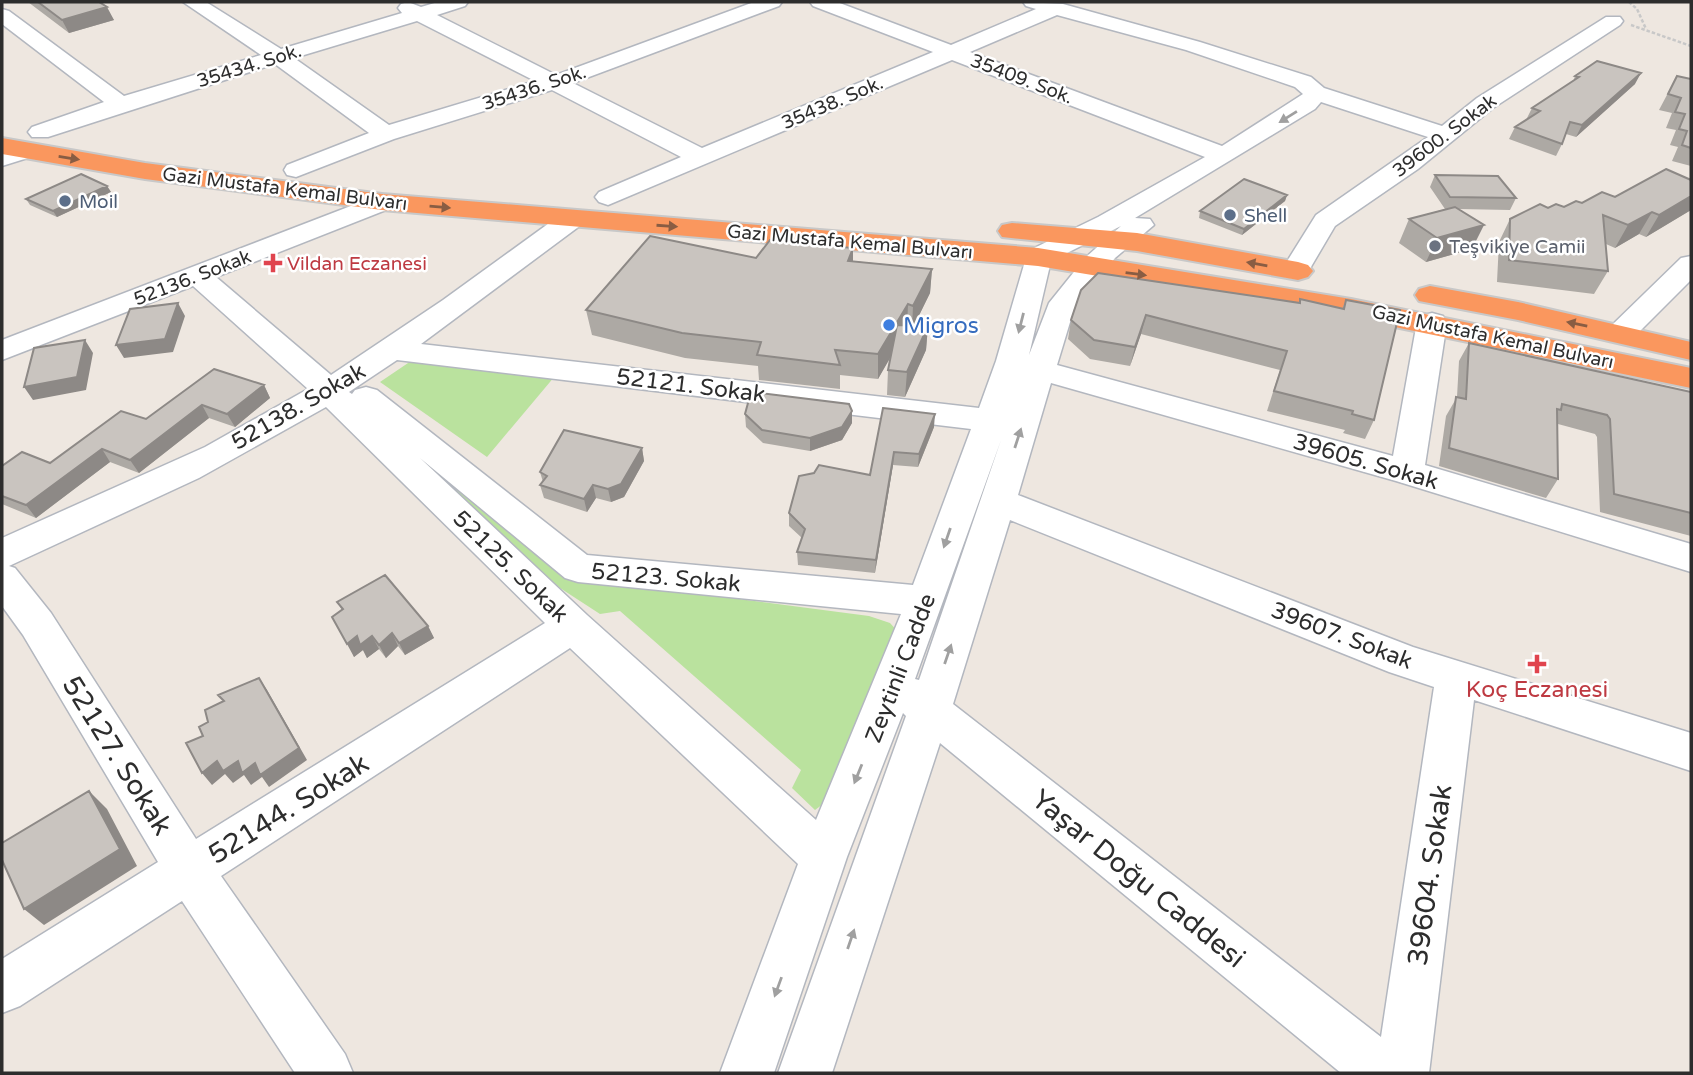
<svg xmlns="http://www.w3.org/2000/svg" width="1693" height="1075" font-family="'Varela Round',sans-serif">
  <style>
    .green { fill: #bae29e }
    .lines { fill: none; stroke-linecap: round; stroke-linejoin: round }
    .minor-casing { stroke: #b3b7bf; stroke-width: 3 }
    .highway-casing { stroke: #c8c8c8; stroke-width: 4 }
    .path { stroke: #c8c8c8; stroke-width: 2.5; stroke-dasharray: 3.5 2; stroke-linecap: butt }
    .minor { fill: #fff; fill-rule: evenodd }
    .highway { fill: #fa975e; fill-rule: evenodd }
    .wall { fill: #ada9a4 }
    .shaded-wall { fill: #8d8986 }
    .building { fill: #c9c4bf; stroke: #8d8986; stroke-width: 2 }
    .oneway { fill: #a0a0a0 }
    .oneway2 { fill: #895d43 }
    .service-dot { fill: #5c6f8a; stroke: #fff; stroke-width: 2.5 }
    .worship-dot { fill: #6b7280; stroke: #fff; stroke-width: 2.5 }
    .health-dot { fill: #e0444e; stroke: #fff; stroke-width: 2.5 }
    .shop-dot { fill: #3f7fe0; stroke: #fff; stroke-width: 2.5 }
    .labels { text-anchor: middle; stroke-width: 5; stroke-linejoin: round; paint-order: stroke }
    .far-street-label { font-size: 19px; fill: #2d2d2d; stroke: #fff }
    .far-service-label { font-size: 19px; fill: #4e5e75; stroke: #fff; text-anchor: start }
    .far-worship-label { font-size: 19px; fill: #5b616d; stroke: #fff; text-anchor: start }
    .far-health-label { font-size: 19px; fill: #be3a42; stroke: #fff; text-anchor: start }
    .shop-label { font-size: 23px; fill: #366cbe; stroke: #fff; text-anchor: start }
    .street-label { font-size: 23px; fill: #2d2d2d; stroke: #fff }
    .health-label { font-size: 23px; fill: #be3a42; stroke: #fff }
    .near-street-label { font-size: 28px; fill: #2d2d2d; stroke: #fff }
  </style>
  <rect width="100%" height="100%" fill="#eee7e0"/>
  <!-- green -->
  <path class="green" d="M411,361L555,376L487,457L380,382Z
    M423,453L572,578L594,584L639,586L869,616L890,623L900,634L835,795L815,810L792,788L801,770L620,611L600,614L560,588L413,458Z"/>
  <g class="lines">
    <!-- minor casing -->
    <g class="minor-casing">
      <path id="minor" d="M183,2H206L281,49L402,13L398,8L401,4L408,2L421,7L438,2H468L465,6L437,15L556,75L754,2H782L779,6L573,83L702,148L933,52L813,6L810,2H837L951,45L1036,9L1026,6L1023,2L1063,4L1200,42L1311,77L1324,88L1442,126L1477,98L1606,17H1620L1623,21L1620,25L1493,108L1418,169L1335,226L1305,277L1295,279L1285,277L1281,271L1316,215L1428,137L1321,102L1315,109L1135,218L1150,219L1154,225L1115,258L1074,309L1057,365L1393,456L1417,322L1421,316L1432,313L1443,316L1447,322L1425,465L1691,544V572L1396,481L1051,383L1018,495L1413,647L1691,733V771L1474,700L1429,1073H1341L940,743L832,1073H778L906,716L903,713L847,857L774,1073H720L798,864L570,648L221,876L345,1054L353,1073H295L182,901L20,1006L2,1013V959L158,862L23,635L2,606V538L205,447L308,389L193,286L2,360V340L382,194L391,196L395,202L391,208L216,277L331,375L443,300L563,213H581L585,219L581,225L421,344L979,408L996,361L1028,251L1098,217L1205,157L952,60L608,205L599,202L595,197L599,192L681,157L552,90L394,139L296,177L287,175L284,170L287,165L369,133L275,64L48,137H32L28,132L32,127L104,102L2,24V9L9,11L124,96L261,55ZM1057,15L1186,50L1295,87L1303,94L1222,146L970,52ZM417,21L535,81L389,125L294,58ZM1121,226L1086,257L1049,303L1029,355L1051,261ZM397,360L971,429L913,585L587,555L377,390L366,387L355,390L352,394L349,392ZM326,407L545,623L196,839L51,613L15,568L9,566L199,478ZM1001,440L919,680L915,679ZM420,458L565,578L578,582L901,614L816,820L587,615ZM1010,520L1389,672L1434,687L1381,1037L953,704Z
        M25,144L34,146L37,151L34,156L2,166V151Z
        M1691,256V280L1631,340L1620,343L1609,340L1605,334L1609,328L1681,258Z"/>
    </g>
    <!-- highway casing -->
    <g class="highway-casing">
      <path id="highway" d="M2,138L145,163L382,194L1038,248L1351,299L1691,368V388L1351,318L1038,266L382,210L145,179L2,154Z
        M1012,223L1137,233L1298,262L1308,265L1313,271L1308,277L1298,280L1137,251L1002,237L998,231L1002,225Z
        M1430,286L1518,302L1691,342V360L1518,320L1419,301L1415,295L1419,289Z"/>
    </g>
    <!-- path -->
    <path class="path" d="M1629,2L1637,9L1646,29
      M1631,25L1691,46"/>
    <!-- minor -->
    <use href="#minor" class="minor"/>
    <!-- highway -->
    <use href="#highway" class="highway"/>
  </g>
  <!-- wall -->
  <path class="wall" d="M28,2H99L114,20L69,33Z
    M1575,76L1635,84L1576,137L1566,134L1562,144L1556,156L1509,139L1515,127L1526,120L1532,108L1573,82Z
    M1677,76L1691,79V166L1672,161L1678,147L1670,145L1676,130L1666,128L1672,113L1659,110Z
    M1435,175L1516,198L1510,210L1459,209L1472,249L1426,262L1399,243L1409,219L1445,209L1430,187Z
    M1691,180V210L1646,237L1639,234L1615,248L1606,244L1608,271L1594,294L1497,282L1499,242L1510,219L1548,208L1564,207L1615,197Z
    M107,186L111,192L57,217L30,205L26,199Z
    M1287,195L1285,201L1242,235L1199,218L1200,211Z
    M756,258L853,261L932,269L930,293L914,325L928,326L926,350L905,397L887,395L888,370L891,355L878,379L840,375V389L759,380L758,366L685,358L592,335L586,310Z
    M1300,299L1342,309L1346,300L1374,420L1365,439L1343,433L1345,430L1267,411L1280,370L1141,334L1130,366L1090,359L1068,339L1071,320L1299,303Z
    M1469,343L1691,392V536L1600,512L1597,437L1595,434L1558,424V479L1546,498L1439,466L1446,416L1457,397L1459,361Z
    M264,385L270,398L235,427L209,418L139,473L110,462L36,518L2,504V466L50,463L146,419Z
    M883,408L934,427L918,467L893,465L875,573L798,565L797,552L802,538L789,526V513L870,475Z
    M852,411V423L842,440L810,451L763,443L746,427L745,414Z
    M642,448L644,461L624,497L611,502L596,498L587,512L544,498L540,485L543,482L540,472Z
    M337,602L428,626L434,638L405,655L398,646L386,658L379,649L367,658L363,650L354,657L342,610Z"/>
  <!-- shaded-wall -->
  <path class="shaded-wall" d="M107,7L114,20L69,33L62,20Z
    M1641,73L1635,84L1576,137L1582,125Z
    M107,186L111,192L57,217L53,211Z
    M1287,195L1285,201L1242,235L1244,229Z
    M1691,196V210L1646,237L1659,215Z
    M1652,212L1639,234L1615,248L1628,225Z
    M1484,225L1472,249L1426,262L1437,238Z
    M853,248V272L848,261Z
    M932,269L930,293L912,330L913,306Z
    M178,303L185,316L173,352L124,358L116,345Z
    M908,304L907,329L878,379V354Z
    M1146,315L1141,334L1130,366L1135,347Z
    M928,326L926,350L905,397L907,372Z
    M85,340L93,353L86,390L33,400L24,387Z
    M264,385L270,398L235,427L227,414Z
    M202,405L209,418L139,473L130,460Z
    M852,411V423L842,440L810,451V438Z
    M935,414L934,427L918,467L919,454Z
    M642,448L644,461L624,497L611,502L608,489Z
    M102,449L110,462L36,518L26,505Z
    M894,452L893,465L875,573L876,560Z
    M593,485L596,498L587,512L584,499Z
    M428,626L434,638L405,655L399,643Z
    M392,633L398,646L386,658L379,645Z
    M357,636H372L379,649L367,658L363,650L354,657L347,644Z
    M259,678L267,690L307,760L269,787L262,777L251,785L244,775L233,783L225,774L212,785L202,773Z
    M89,791L107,809L137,866L44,925L24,909Z"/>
  <!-- building -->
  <path class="building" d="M38,2H99L107,7L62,20Z
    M1597,61L1641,73L1582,125L1570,122L1562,144L1515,127L1540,111L1532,108L1579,77L1575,76Z
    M1677,76L1691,79V148L1682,145L1687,131L1679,129L1685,114L1675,112L1681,98L1668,94Z
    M1666,169L1691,180V196L1659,215L1652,212L1628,225L1603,215L1608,271L1509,260L1510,219L1540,204L1548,208L1556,204L1564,207L1576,201L1582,203L1602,192L1615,197Z
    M81,174L107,186L53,211L26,199Z
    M1435,175L1498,176L1516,198L1450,197Z
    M1244,179L1287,195L1244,229L1200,211Z
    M1455,207L1484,225L1437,238L1409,219Z
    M650,236L756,258L770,240L853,248L848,261L932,269L913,306L908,304L878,354L835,350L840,365L757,355L761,342L682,333L586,310Z
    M1098,273L1300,303V299L1344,309L1346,300L1400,310L1374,420L1352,414L1353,411L1274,391L1287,351L1146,315L1135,347L1094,340L1071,320L1081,290Z
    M178,303L165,339L116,345L130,309Z
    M897,325L928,326L907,372L888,370Z
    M85,340L77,377L24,387L34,348Z
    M1469,343L1691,392V513L1614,494L1610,419L1607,415L1562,404L1561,410L1557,409L1558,479L1449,448L1456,397L1466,399Z
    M214,369L264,385L227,414L202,405L130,460L102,449L26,505L2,496V466L22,452L50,463L121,411L146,419Z
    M751,392L849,404L852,411L842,427L810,438L762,430L745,414Z
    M883,408L935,414L919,454L894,452L876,560L797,552L805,529L789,513L799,476L814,473L819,465L870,475Z
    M564,430L642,448L621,484L608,489L593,485L584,499L540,485L547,476L540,472Z
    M385,575L428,626L399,643L392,633L379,645L372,636L360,645L357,636L347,644L332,617L343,609L337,602Z
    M259,678L299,748L260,775L255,763L242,773L238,761L223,771L217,761L202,773L186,743L203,736L199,727L208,722L205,710L224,701L218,695Z
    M89,791L120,849L24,909L2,860V843Z"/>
  <!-- one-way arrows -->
  <defs><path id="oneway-solid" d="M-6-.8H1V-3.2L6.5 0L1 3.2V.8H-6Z" transform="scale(1.75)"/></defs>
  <g class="oneway">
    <use href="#oneway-solid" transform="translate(1288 117) rotate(148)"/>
    <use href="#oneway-solid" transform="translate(1021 323) rotate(104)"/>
    <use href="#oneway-solid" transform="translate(1018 438) rotate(-72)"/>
    <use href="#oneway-solid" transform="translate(947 538) rotate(109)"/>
    <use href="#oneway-solid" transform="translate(948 654) rotate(-71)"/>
    <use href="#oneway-solid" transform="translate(858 774) rotate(112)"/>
    <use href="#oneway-solid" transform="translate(851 939) rotate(-71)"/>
    <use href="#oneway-solid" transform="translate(778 987) rotate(110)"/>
  </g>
  <g class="oneway2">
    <use href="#oneway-solid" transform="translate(69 158) rotate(9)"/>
    <use href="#oneway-solid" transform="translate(440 207) rotate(5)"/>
    <use href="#oneway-solid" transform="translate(667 226) rotate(4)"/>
    <use href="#oneway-solid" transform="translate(1257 264) rotate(-170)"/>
    <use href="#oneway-solid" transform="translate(1136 274) rotate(7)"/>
    <use href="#oneway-solid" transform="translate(1577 324) rotate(-168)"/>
  </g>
  <!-- markers -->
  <g class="service-dot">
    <circle cx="65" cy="201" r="7"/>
    <circle cx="1230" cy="215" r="7"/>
  </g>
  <circle class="worship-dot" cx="1435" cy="246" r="7"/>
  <g class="health-dot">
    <path d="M269.5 252.5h7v7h7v7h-7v7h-7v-7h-7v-7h7z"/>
    <path d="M1533.5 653.5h7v7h7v7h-7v7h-7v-7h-7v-7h7z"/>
  </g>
  <circle class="shop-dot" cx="889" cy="325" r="7"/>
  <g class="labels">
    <!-- far-street labels -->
    <g class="far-street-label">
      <text transform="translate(249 65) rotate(-17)" y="7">35434. Sok.</text>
      <text transform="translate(1022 78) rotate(21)" y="7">35409. Sok.</text>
      <text transform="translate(534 87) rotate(-18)" y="7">35436. Sok.</text>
      <text transform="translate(832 102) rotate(-23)" y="7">35438. Sok.</text>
      <text transform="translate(1444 135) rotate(-37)" y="7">39600. Sokak</text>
      <text transform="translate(285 188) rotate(7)" y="7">Gazi Mustafa Kemal Bulvarı</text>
      <text transform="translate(850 241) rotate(5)" y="7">Gazi Mustafa Kemal Bulvarı</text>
      <text transform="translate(192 277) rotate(-21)" y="7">52136. Sokak</text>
      <text transform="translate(1493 336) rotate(12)" y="7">Gazi Mustafa Kemal Bulvarı</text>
    </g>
    <!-- far-service labels -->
    <g class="far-service-label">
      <text x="79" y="208">Moil</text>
      <text x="1244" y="222">Shell</text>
    </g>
    <!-- far-worship labels -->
    <g class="far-worship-label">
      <text x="1449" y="253">Teşvikiye Camii</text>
    </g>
    <!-- far-health labels -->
    <g class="far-health-label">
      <text x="287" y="270">Vildan Eczanesi</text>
    </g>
    <!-- shop labels -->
    <g class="shop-label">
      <text x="903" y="333">Migros</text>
    </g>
    <!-- street labels -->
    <g class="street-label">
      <text transform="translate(691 385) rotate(7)" y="8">52121. Sokak</text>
      <text transform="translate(298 406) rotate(-30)" y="8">52138. Sokak</text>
      <text transform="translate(1366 461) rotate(16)" y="8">39605. Sokak</text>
      <text transform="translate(511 566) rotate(44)" y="8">52125. Sokak</text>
      <text transform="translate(666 577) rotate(5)" y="8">52123. Sokak</text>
      <text transform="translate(1342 635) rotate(21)" y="8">39607. Sokak</text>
      <text transform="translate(900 668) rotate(-69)" y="8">Zeytinli Cadde</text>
    </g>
    <!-- health labels -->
    <g class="health-label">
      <text x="1537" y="697">Koç Eczanesi</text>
    </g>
    <!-- near-street labels -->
    <g class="near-street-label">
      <text transform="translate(118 755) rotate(58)" y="10">52127. Sokak</text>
      <text transform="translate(288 808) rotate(-32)" y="10">52144. Sokak</text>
      <text transform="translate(1429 875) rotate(-82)" y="10">39604. Sokak</text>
      <text transform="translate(1139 878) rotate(39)" y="10">Yaşar Doğu Caddesi</text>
    </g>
  </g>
  <!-- border -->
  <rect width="1693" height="1075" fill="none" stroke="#2d2d2d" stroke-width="7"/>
</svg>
